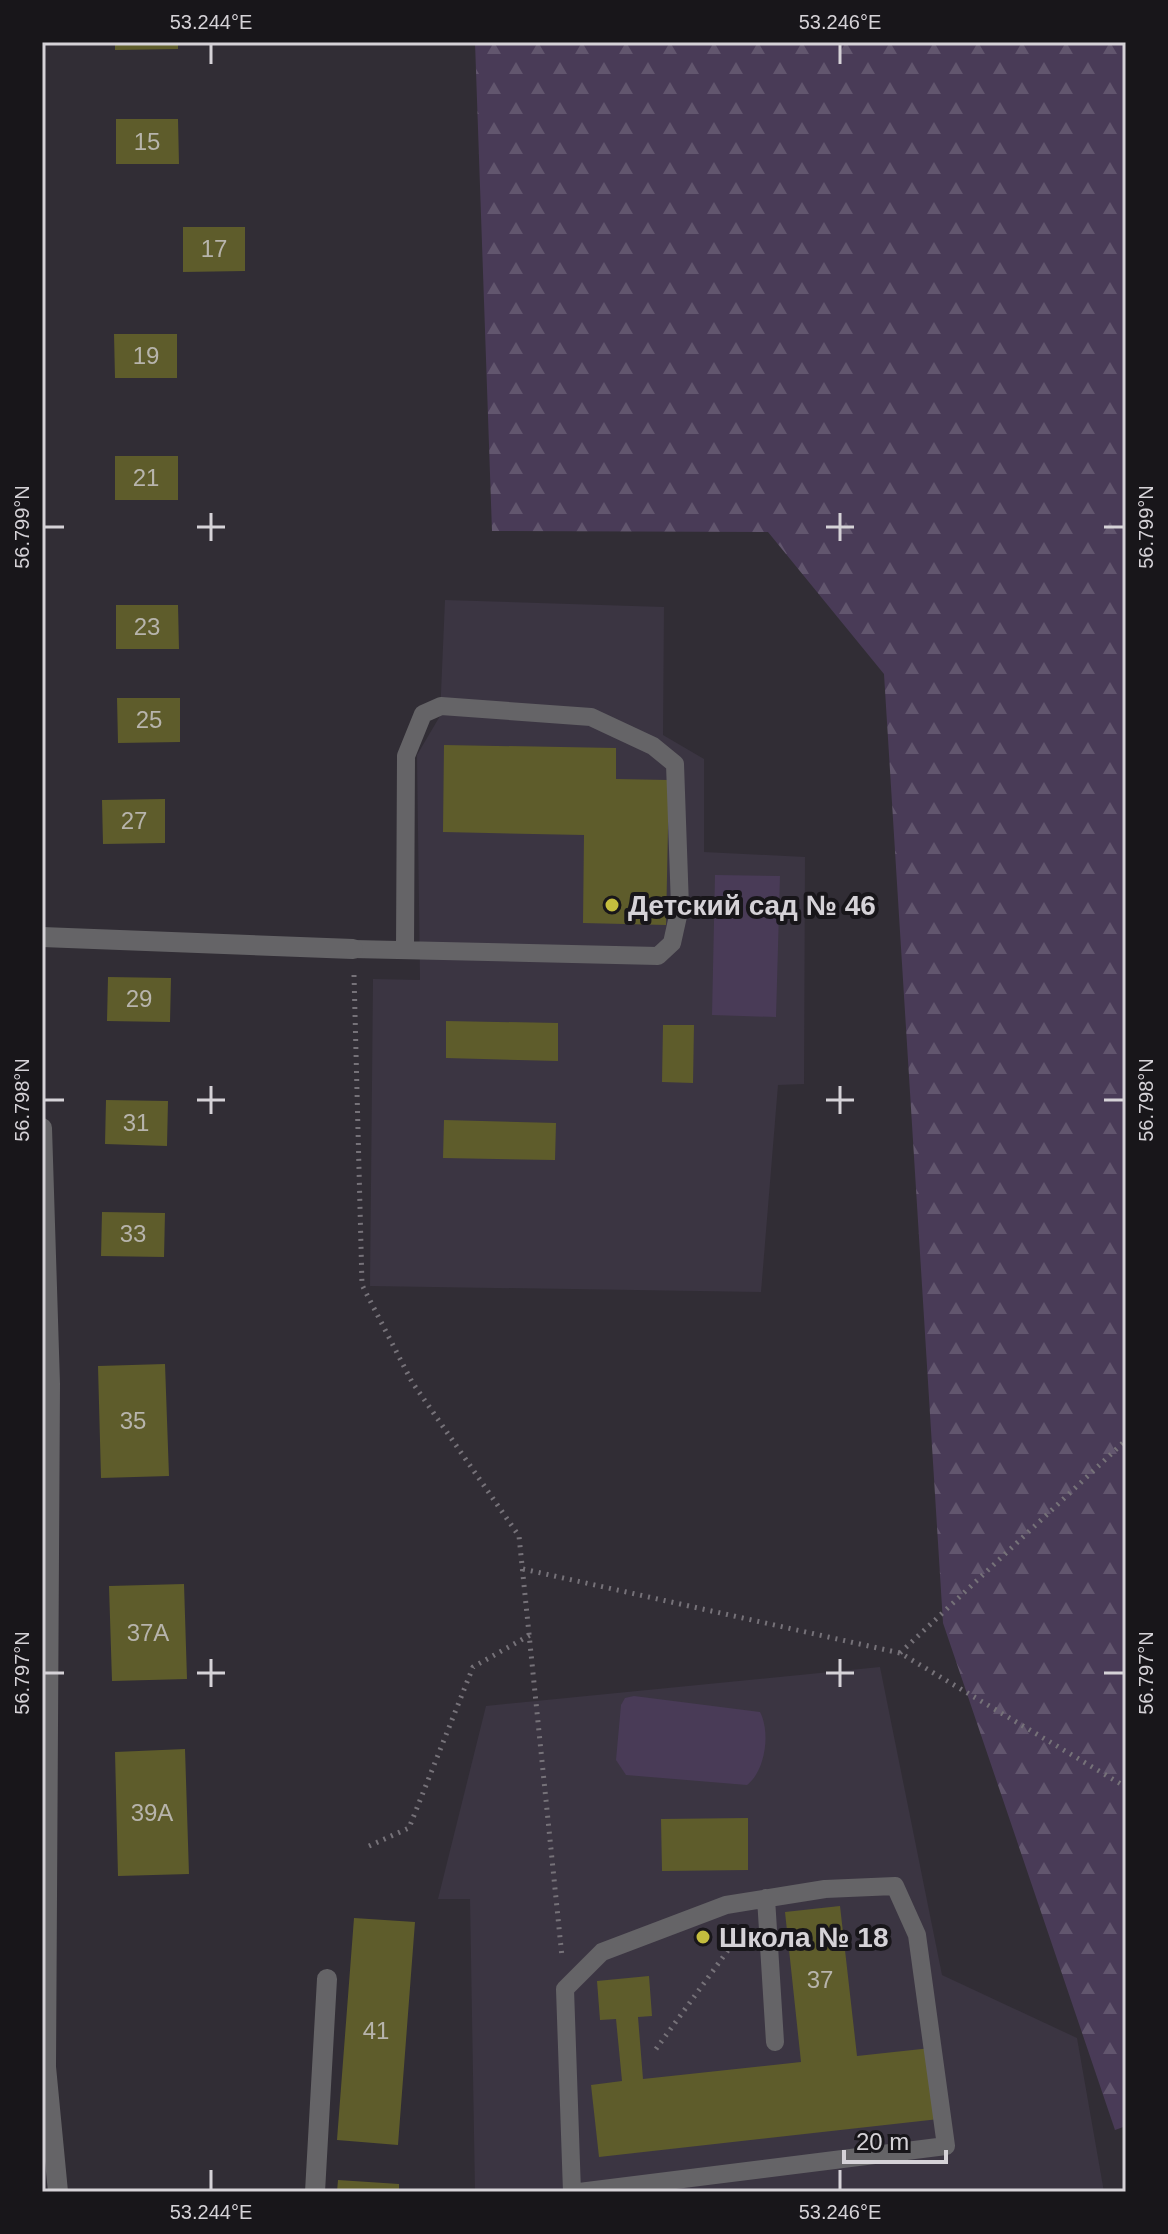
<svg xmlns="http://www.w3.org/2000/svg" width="1168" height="2234" font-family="Helvetica,sans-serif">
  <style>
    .built { fill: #3b3542 }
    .forest { fill: url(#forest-firs) }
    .green { fill: #493b57 }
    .building { fill: #5e5c2b }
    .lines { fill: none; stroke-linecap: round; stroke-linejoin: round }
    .path { stroke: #767279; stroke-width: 5; stroke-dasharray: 2 6; stroke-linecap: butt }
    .service { stroke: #656467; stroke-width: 18 }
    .minor { stroke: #656467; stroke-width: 20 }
    .ticks { fill: none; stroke: #d5d2d7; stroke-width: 3 }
    .poi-dot { fill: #c4bd3e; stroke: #18161a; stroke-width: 3 }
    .labels { text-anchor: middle; stroke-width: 8; stroke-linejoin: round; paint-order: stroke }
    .number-label { font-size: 24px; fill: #b7b4ac }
    .poi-label { font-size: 28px; font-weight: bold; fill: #d5d2d7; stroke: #18161a; text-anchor: start }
    .neatline { fill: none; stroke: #d5d2d7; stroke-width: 3 }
    .ticks-label { font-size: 20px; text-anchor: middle; fill: #d5d2d7 }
  </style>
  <defs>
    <pattern id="forest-firs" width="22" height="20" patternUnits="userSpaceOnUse" patternTransform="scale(2)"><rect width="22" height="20" fill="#493b57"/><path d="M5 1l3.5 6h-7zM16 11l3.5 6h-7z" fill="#62566e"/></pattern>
  </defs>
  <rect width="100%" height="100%" fill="#312d35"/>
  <!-- built -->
  <path class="built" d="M445,600L664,607L663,735L704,759V852L805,857L804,1084L778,1085L761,1292L370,1286L373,979L420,980L417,755L440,716Z
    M880,1667L942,1975L1077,2038L1104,2192H475L470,1899H438L486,1706Z"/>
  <!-- forest -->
  <path class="forest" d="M475,42H1126V2126L1115,2130L943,1623L884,674L768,532L492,531Z"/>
  <!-- green -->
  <path class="green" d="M715,875L780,876L776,1017L712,1015Z
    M634,1696L760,1712C771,1733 765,1771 747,1785L626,1775L616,1760L621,1705L625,1698Z"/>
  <!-- building -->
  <path class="building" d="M115,42H178V49L115,50Z
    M116,119H178L179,164H116Z
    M183,227H245V271L183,272Z
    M114,334H177V378H115Z
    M115,456H178V500H115Z
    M116,605H178L179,649H116Z
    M117,698H180V742L118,743Z
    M444,745L616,748V779L669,780L666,925L583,923L584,835L443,832Z
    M165,799V843L103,844L102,800Z
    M108,977L171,978L170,1022L107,1021Z
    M446,1021L558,1023V1061L446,1058Z
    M663,1025H694L693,1083L662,1082Z
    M106,1100L168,1101L167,1146L105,1144Z
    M444,1120L556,1123L555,1160L443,1158Z
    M102,1212L165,1213L164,1257L101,1256Z
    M165,1364L169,1476L101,1478L98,1366Z
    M184,1584L187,1679L112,1681L109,1586Z
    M185,1749L189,1874L118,1876L115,1752Z
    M748,1818V1870L662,1871L661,1819Z
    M840,1906L857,2056L931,2048L939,2119L599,2157L591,2085L622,2081L616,2019L600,2020L597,1981L649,1976L652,2016L638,2017L643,2079L801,2062L785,1912Z
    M354,1918L415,1922L398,2145L337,2140Z
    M338,2180L399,2184V2192H337Z"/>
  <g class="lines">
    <!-- path -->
    <path class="path" d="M354,975L362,1285L412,1382L519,1536L562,1957
      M523,1569L900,1653L1126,1787
      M900,1653L1126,1440
      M369,1846L409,1828L473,1667L530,1635
      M656,2049L742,1931"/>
    <!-- service -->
    <path class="service" d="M353,949L658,956L672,943L680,907L675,764L653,746L591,717L441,706L423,714L406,756L405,950
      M766,1898L775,2042
      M572,2192L565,1989L602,1952L726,1905L825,1889L895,1886L917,1935L946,2146L579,2192"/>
    <!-- minor -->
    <path class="minor" d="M42,937L353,949
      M42,1128L50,1384L46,2067L58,2192
      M315,2192L327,1979"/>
  </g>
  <!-- ticks -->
  <path class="ticks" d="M211,44V64M840,44V64M211,513V541M840,513V541M44,527H64M197,527H225M826,527H854M1104,527H1124M211,1086V1114M840,1086V1114M44,1100H64M197,1100H225M826,1100H854M1104,1100H1124M211,1659V1687M840,1659V1687M44,1673H64M197,1673H225M826,1673H854M1104,1673H1124M211,2170V2190M840,2170V2190"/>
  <!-- markers -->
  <g class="poi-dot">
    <circle cx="612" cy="905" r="8"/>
    <circle cx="703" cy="1937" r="8"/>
  </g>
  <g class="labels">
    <!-- number labels -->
    <g class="number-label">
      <text x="147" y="150">15</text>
      <text x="214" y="257">17</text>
      <text x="146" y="364">19</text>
      <text x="146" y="486">21</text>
      <text x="147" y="635">23</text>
      <text x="149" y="728">25</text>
      <text x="134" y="829">27</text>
      <text x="139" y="1007">29</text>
      <text x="136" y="1131">31</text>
      <text x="133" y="1242">33</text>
      <text x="133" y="1429">35</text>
      <text x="148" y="1641">37А</text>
      <text x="152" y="1821">39А</text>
      <text x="820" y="1988">37</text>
      <text x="376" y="2039">41</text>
    </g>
    <!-- poi labels -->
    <g class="poi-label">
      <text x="628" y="915">Детский сад № 46</text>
      <text x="719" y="1947">Школа № 18</text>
    </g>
  </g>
  <!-- border -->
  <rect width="1168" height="2234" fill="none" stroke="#18161a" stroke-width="88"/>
  <!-- scale -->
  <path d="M844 2150v12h102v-12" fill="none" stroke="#d5d2d7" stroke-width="4"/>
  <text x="856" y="2150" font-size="24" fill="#d5d2d7" stroke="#18161a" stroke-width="6" paint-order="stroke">20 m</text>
  <rect x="44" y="44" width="1080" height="2146" class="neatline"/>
  <g class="ticks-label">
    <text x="211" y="29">53.244°E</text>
    <text x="840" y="29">53.246°E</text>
    <text transform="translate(22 527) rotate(-90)" y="7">56.799°N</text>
    <text transform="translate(1146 527) rotate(-90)" y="7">56.799°N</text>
    <text transform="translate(22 1100) rotate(-90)" y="7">56.798°N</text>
    <text transform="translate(1146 1100) rotate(-90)" y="7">56.798°N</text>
    <text transform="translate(22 1673) rotate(-90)" y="7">56.797°N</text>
    <text transform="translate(1146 1673) rotate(-90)" y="7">56.797°N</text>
    <text x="211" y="2219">53.244°E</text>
    <text x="840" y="2219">53.246°E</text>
  </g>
</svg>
